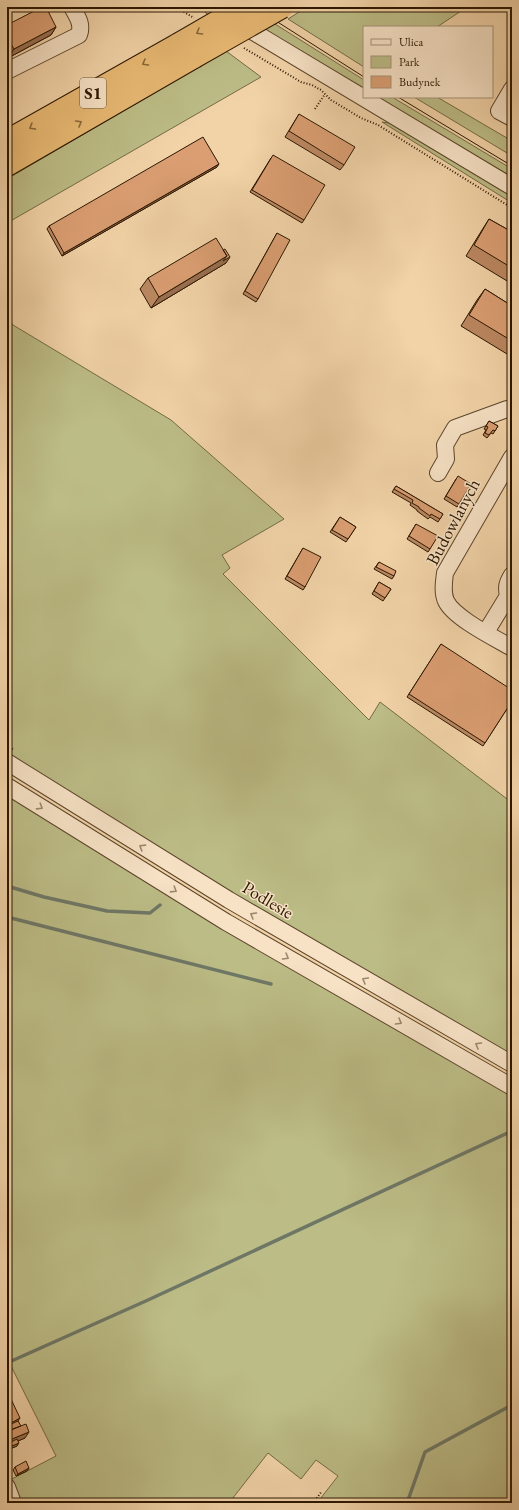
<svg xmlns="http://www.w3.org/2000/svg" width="519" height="1510" font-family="'EB Garamond',serif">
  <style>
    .green { fill: #bcbc86; stroke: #746a44 }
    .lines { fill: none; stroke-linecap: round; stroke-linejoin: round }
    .stream { stroke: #6e7766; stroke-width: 3.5 }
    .minor-casing { stroke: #5d462b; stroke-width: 18 }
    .highway-casing { stroke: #2b1701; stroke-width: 24 }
    .path { stroke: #2b1701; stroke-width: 2; stroke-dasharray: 1 2; stroke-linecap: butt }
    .minor { stroke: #f7e2c6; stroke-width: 16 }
    .highway { stroke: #e9ba74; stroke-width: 22 }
    .tram { stroke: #2b1701; stroke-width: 1 }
    .highway-bridge-casing { stroke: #2b1701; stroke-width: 24; stroke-linecap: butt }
    .highway-bridge { stroke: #e9ba74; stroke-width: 22 }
    .wall { fill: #bb8862; stroke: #2b1701 }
    .shaded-wall { fill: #996f50; stroke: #2b1701 }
    .building { fill: #da9e72; stroke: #2b1701 }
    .oneway { stroke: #8a683a }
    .oneway2 { stroke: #9b876d }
    .labels { text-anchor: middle; stroke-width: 3; stroke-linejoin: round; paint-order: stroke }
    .shield { fill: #f7e2c6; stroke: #68543c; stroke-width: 1 }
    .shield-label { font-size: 17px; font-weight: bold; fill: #2b1701 }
    .street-label { font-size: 18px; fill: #2b1701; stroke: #f7e2c6 }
  </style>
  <rect width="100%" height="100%" fill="#f2d3a8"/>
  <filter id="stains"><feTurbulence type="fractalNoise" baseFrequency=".005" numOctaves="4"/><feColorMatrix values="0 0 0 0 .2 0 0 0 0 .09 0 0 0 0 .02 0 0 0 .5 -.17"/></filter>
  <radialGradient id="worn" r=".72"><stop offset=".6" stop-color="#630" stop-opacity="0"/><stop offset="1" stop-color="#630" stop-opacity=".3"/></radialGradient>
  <!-- green -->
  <path class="green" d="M227,7H248L364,80V88Z
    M307,7H467L437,27H364V67L288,19Z
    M226,51L261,77L7,223V179Z
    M378,97H392L512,169V177Z
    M414,97H437L512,141V156Z
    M382,122L389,123L512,196V203Z
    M7,317L13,325L171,420L284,519L222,555L230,568L223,574L369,720L380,702L511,802L512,801V1056L244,902L7,754Z
    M7,791L512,1093V1503H317L338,1476L316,1460L301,1479L268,1453L229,1503H18L8,1481L56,1456L9,1362H7Z"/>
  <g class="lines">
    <!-- stream -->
    <path class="stream" d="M7,886L44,897L107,911L150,913L160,905
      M7,917L271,984
      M7,1363L148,1300L512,1131
      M407,1503L425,1452L512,1405"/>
    <!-- minor casing -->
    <g class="minor-casing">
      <path id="minor" d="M212,7L512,187
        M7,71L79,35C83,24 77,16 72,7
        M512,89L499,111L512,118
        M512,457L445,573C444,582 442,592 446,601C454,618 495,638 512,648
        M438,473L446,459L445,445L455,428L507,409H512
        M512,575C507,583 506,587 508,596L512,599
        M486,632L508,596
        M7,762L229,900L512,1064
        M7,786L226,922L512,1087
        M7,1487L13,1503"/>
    </g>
    <!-- highway casing -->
    <g class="highway-casing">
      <path id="highway" d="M7,141L179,44
        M7,165L194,57"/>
    </g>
    <!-- path -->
    <path class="path" d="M176,7L194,18
      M30,15L32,9
      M244,48L301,82L312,85L321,90L331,100L361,118L378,125L512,208
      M315,109L325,94
      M7,746L13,749
      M313,1503L322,1491"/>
    <!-- minor -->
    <use href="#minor" class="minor"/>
    <!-- highway -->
    <use href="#highway" class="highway"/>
    <!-- tram -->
    <path class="tram" d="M254,7L364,77
      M267,7L278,17
      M398,97L512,166"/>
    <!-- highway-bridge casing -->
    <g class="highway-bridge-casing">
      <path id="highway-bridge" d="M179,44L243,7
        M194,57L282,7"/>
    </g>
    <!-- highway-bridge -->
    <use href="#highway-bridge" class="highway-bridge"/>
  </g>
  <!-- wall -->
  <path class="wall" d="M7,25L56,27L51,35L8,58L7,57Z
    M299,114L344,165L340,170L285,137Z
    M271,158L304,220L302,223L250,192Z
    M217,167L62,256L47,229L49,226Z
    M489,219L512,232V284L466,256L482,230Z
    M277,233L258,299L256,302L243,294Z
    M226,263L151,308L140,289L148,278Z
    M485,289L512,306V357L461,326L477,300Z
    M489,421L498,426L493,434L491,433L487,438L483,435L486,430L484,429Z
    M456,479L459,504L457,507L444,499Z
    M396,486L443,514L438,522L430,517L428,519L417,511V510L410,505L411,503L392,492Z
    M512,512V519L509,517Z
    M340,517L356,527L346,542L330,532Z
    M416,524L430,549L428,552L407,539Z
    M303,548L305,587L303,590L285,579Z
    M379,562L394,576L392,579L374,569Z
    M379,582L391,589L383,601L372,594Z
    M441,644L512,701L483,746L407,697Z
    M7,1398L18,1421L25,1438L18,1441L17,1446L10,1449L9,1445L7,1446L8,1431L7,1429Z
    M15,1467L29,1468L27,1471L16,1476L13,1470Z"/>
  <!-- shaded-wall -->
  <path class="shaded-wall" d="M56,27L51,35L8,58L14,49Z
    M219,164L217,167L62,256L64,253Z
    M227,256L230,257L226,263L151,308L159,297Z
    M20,1418L16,1424L9,1425L7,1428L11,1423Z
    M29,1432L25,1438L11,1444V1442L9,1445L7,1446V1441Z
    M19,1443L17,1446L10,1449L12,1446Z
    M29,1468L27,1471L16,1476L18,1474Z"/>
  <!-- building -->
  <path class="building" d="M42,7H46L56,27L14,49L7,37V25Z
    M7,45L10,51L7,53Z
    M299,114L355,147L344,165L289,131Z
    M203,137L219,164L64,253L49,226Z
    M273,155L325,185L304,220L252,190Z
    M489,219L512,232V268L474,245Z
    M277,233L290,240L258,299L245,291Z
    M216,238L227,256L159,297L148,278Z
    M225,249L230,257L223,261L227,256L223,250Z
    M485,289L512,306V341L469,315Z
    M489,421L498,426L495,431L493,430L489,435L485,433L488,427L486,426Z
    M458,476L471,484L459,504L446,496Z
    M396,486L443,514L440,519L431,514L430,516L419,508V507L412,503L413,500L394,489Z
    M340,517L356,527L348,539L332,530Z
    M416,524L438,536L430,549L409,536Z
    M303,548L321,557L305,587L287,576Z
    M379,562L396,571L394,576L376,567Z
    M379,582L391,589L385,598L374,591Z
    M441,644L512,690V701L485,743L409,694Z
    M10,1397L20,1418L11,1423L7,1415V1398Z
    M18,1421L21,1426L11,1430L9,1425Z
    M26,1424L29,1432L7,1441V1431Z
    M17,1439L19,1443L12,1446L11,1442Z
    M26,1461L29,1468L18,1474L15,1467Z"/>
  <!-- one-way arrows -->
  <defs><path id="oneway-chevron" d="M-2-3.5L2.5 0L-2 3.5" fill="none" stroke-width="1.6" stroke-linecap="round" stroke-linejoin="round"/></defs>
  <g class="oneway">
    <use href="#oneway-chevron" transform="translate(199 32) rotate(150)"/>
    <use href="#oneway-chevron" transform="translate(145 63) rotate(150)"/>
    <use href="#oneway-chevron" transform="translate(79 123) rotate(-30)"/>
    <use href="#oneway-chevron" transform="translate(32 127) rotate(150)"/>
  </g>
  <g class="oneway2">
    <use href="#oneway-chevron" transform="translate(40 807) rotate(32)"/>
    <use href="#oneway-chevron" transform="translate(142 847) rotate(-148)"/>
    <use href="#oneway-chevron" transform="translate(174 890) rotate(32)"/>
    <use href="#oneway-chevron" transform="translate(253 915) rotate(-149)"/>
    <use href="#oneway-chevron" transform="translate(286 957) rotate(30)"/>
    <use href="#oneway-chevron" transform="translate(365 980) rotate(-150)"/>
    <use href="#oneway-chevron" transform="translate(399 1022) rotate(30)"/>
    <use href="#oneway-chevron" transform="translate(478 1045) rotate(-150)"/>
  </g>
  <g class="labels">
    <!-- shield labels -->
    <rect class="shield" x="80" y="78" width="26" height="30" rx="3"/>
    <g class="shield-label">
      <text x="93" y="99">S1</text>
    </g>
    <!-- street labels -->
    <g class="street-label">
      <text transform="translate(453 522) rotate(-62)" y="6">Budowlanych</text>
      <text transform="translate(268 900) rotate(31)" y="6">Podlesie</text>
    </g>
  </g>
  <!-- margin -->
  <rect width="519" height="1510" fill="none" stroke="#f2d3a8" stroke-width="24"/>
  <rect x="8" y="8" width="503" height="1494" fill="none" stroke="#2b1701" stroke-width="2"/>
  <rect x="12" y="12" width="495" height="1486" fill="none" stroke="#2b1701"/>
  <!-- legend -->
  <rect x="363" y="26" width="130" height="72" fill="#f7e2c6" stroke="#a59177"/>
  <rect x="371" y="39" width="20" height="6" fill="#f7e2c6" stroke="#a59177"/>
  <text x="399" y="46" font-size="12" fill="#2b1701">Ulica</text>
  <rect x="371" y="56" width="20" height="12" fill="#bcbc86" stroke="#a59177"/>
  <text x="399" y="66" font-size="12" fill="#2b1701">Park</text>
  <rect x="371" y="76" width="20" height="12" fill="#da9e72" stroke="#a59177"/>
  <text x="399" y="86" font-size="12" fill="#2b1701">Budynek</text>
  <rect width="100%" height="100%" filter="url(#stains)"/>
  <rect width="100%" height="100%" fill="url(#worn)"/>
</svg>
